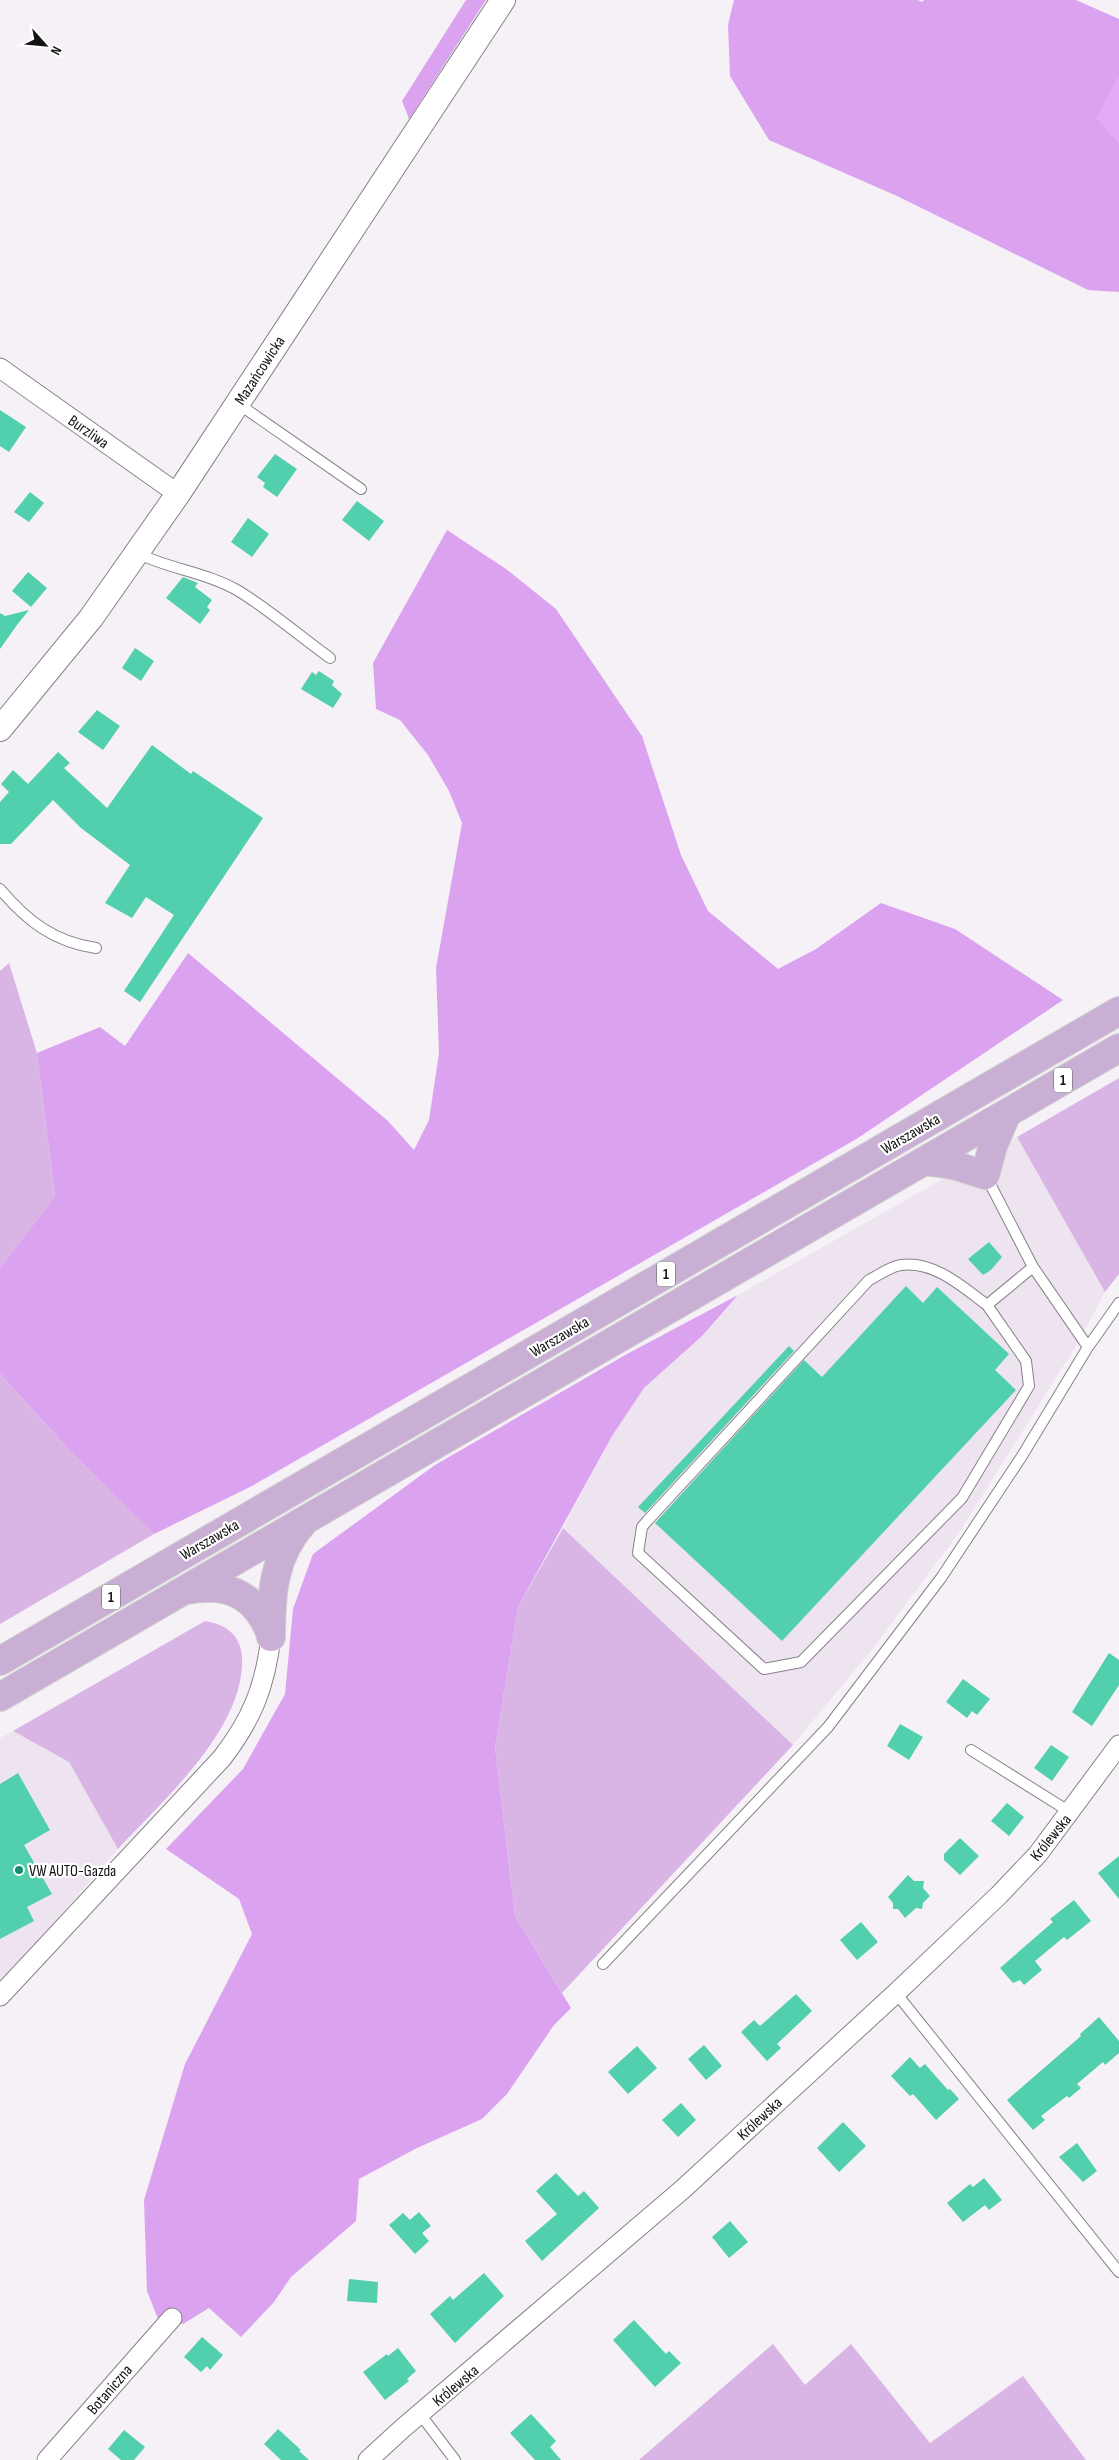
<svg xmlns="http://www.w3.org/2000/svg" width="1119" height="2460" font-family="'Sofia Sans Condensed',sans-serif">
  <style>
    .built { fill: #eee4f0 }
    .green { fill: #d9b5e5 }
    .forest { fill: #dba2ef }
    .water { fill: #e4aaf8 }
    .building { fill: #52cfac }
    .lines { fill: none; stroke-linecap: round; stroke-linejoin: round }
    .service-casing { stroke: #868288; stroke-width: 12 }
    .minor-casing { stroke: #868288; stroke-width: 21 }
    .tertiary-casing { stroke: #868288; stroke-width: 26 }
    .primary-casing { stroke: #d0d0d0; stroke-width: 30 }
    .service { stroke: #fff; stroke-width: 10 }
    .minor { stroke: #fff; stroke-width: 19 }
    .tertiary { stroke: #fff; stroke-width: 24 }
    .primary { stroke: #caafd4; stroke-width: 28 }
    .poi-dot { fill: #148d70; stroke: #fff; stroke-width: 2 }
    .labels { text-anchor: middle; stroke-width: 4.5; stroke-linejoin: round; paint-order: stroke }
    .shield { fill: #fff; stroke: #5a595a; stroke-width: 1 }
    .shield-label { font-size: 15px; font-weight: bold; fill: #141214 }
    .street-label { font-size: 16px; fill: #141214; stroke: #fff }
    .poi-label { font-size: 16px; fill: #141214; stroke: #fff; text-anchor: start }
  </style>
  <rect width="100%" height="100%" fill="#f6f1f7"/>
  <!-- built -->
  <path class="built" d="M1017,1137L1105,1292L1081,1338L960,1531L874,1647L793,1745L563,1528L612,1436L644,1388L702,1336L738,1295Z
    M13,1731L69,1762L118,1849L0,1985V1738Z"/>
  <!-- green -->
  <path class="green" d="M9,963L37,1053L55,1196L0,1268V971Z
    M1119,1078V1274L1105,1292L1017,1137Z
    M0,1374L74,1455L154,1534L0,1624Z
    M563,1528L793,1745L562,1993L515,1916L495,1747L518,1607Z
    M205,1621C225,1624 240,1634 242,1656C246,1728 164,1799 118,1849L69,1762L13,1731Z
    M773,2344L805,2385L851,2344L930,2443L1023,2376L1086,2460H639Z"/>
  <!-- forest -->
  <path class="forest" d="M466,0H486L409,119L402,101Z
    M734,0H918L922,2L924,0H1076L1119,19V292L1088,290L897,196L769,140L730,76L728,25Z
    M447,530L506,569L556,609L642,736L681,855L708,911L778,969L816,949L881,903L955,929L1063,1000L858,1138L252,1486L154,1534L74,1455L0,1374V1268L55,1196L37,1053L100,1027L125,1046L188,953L388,1121L414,1150L429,1120L439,1053L436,968L462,823L449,791L428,755L400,720L376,709L373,663Z
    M738,1295L702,1336L644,1388L612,1436L518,1607L495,1747L515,1916L571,2008L554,2025L507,2094L482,2119L417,2148L359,2179L356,2221L291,2277L274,2302L241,2337L209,2308L183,2324L158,2319L147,2291L144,2200L185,2064L252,1934L239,1899L166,1849L243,1769L285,1694L293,1609L313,1554L435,1465L627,1354Z"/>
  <!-- water -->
  <path class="water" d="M1117,78L1119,79V144L1096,118Z"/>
  <!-- building -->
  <path class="building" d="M0,410L26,427L9,452L0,446Z
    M275,454L297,469L277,497L263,487L265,483L257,477Z
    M30,492L44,503L29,522L14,512Z
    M357,501L384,521L369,541L342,520Z
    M248,518L269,534L252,557L231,542Z
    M28,572L47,588L31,607L12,591Z
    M183,577L198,583L195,587L212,600L207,607L210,610L200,624L166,598Z
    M29,610L17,625L0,649V613L5,616Z
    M135,648L154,661L141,681L122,668Z
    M319,671L334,681L332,685L342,694L333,708L301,689L312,672L316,675Z
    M97,710L120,726L103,750L78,732Z
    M152,745L191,774L193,771L263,818L140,1002L124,991L174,915L146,897L132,918L105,903L130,865L81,828L53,800L11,844H0V802L9,792L1,784L13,770L28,784L58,752L70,763L64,768L107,808Z
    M989,1242L1002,1257L991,1270L983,1275L968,1259Z
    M906,1286L923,1303L937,1287L1009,1354L995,1370L1016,1390L782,1641L655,1523L804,1360L822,1377Z
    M789,1346L794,1351L645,1513L638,1507Z
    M1109,1653L1119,1660V1685L1092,1726L1072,1712Z
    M963,1679L990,1699L977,1715L972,1711L967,1718L946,1702Z
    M900,1724L923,1737L909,1760L887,1746Z
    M1051,1745L1069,1757L1052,1781L1034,1768Z
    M18,1773L50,1830L24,1845L52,1894L27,1907L34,1921L0,1939V1784Z
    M1007,1803L1024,1817L1009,1836L991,1821Z
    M960,1838L979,1856L960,1875L944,1860V1854Z
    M1119,1856V1899L1098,1873Z
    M908,1875L914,1881H924L923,1888L930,1896L923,1903L922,1909L916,1908L905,1918L898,1909H893V1903L888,1897Z
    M1074,1900L1091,1921L1067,1940L1064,1937L1035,1961L1042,1970L1024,1985L1020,1980L1013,1983L1000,1968L1053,1922L1050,1919Z
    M861,1922L878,1942L857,1960L840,1940Z
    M796,1994L812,2011L777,2044L781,2048L767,2061L741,2032L754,2020L760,2026Z
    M1099,2017L1119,2041V2053L1105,2065L1103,2062L1077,2084L1081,2088L1069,2098L1067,2096L1041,2116L1045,2120L1033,2130L1007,2100L1081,2036L1080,2034Z
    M704,2045L722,2066L706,2080L688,2059Z
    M637,2046L657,2068L628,2094L608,2072Z
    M910,2057L920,2068L925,2064L948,2090L950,2089L959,2099L936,2120L913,2094L910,2096L891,2076Z
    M681,2103L696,2120L678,2137L662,2120Z
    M843,2122L866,2146L839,2172L817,2148Z
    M1077,2143L1097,2171L1083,2182L1059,2157Z
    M556,2173L578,2196L584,2191L599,2208L542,2261L525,2241L557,2214L536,2191Z
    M984,2178L1002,2200L989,2210L985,2205L963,2222L947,2203L970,2184L973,2187Z
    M419,2212L431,2226L422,2233L429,2241L415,2254L389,2225L403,2213L410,2220Z
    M730,2221L748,2242L729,2258L712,2237Z
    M484,2273L504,2296L455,2343L430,2314L450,2296L453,2300Z
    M349,2279L378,2282L377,2303L347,2301Z
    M634,2320L666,2354L669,2351L681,2363L655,2387L613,2340Z
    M202,2337L223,2355L210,2370L207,2366L201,2372L184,2357Z
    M398,2348L416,2371L407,2379L409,2381L385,2400L363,2372L387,2354L388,2356Z
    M531,2414L556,2441L550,2447L561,2460H535L510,2433Z
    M278,2429L301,2450L299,2451L309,2460H281L264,2444Z
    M124,2430L145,2447L134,2460H121L108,2449Z"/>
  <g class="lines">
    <!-- service casing -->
    <g class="service-casing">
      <path id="service" d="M237,403L361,489
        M137,553C169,569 205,572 237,590C267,608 301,637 330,658
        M0,889C27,921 54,942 96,948
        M986,1176L1033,1267L1088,1347
        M987,1305L1026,1361L1029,1386L962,1498L801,1662L764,1669L638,1553L642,1527L648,1520L869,1280C879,1275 891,1266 901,1265C933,1260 963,1287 987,1305L1033,1267
        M971,1750L1070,1812
        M603,1964L828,1727L941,1578L1022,1456L1088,1347L1119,1303
        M896,1993L1119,2272
        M420,2414L455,2460"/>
    </g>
    <!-- minor casing -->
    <g class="minor-casing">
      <path id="minor" d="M0,368L178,494
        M0,1996L222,1758C252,1719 265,1687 271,1637
        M47,2460L172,2318
        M368,2460L403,2428L683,2189L896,1993L999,1895L1038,1854L1119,1745"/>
    </g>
    <!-- tertiary casing -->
    <g class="tertiary-casing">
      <path id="tertiary" d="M0,729L91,618L178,494L503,0"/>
    </g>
    <!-- primary casing -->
    <g class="primary-casing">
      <path id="primary" d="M924,1161L953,1165L985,1175L993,1146L1007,1113
        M187,1590C228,1582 256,1595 271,1635
        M271,1637C271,1595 273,1556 303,1523
        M0,1661L1119,1011
        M0,1697L1119,1048"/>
    </g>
    <!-- service -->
    <use href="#service" class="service"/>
    <!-- minor -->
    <use href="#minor" class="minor"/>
    <!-- tertiary -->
    <use href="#tertiary" class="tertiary"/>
    <!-- primary -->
    <use href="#primary" class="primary"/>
  </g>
  <!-- markers -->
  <circle class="poi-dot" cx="19" cy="1870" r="5"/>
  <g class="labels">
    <!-- shield labels -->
    <g class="shield">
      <rect x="1054" y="1067.5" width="18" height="25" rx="4"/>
      <rect x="657" y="1261.5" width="18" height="25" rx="4"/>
      <rect x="102" y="1584.5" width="18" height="25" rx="4"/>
    </g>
    <g class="shield-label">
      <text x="1063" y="1085">1</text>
      <text x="666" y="1279">1</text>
      <text x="111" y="1602">1</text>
    </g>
    <!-- street labels -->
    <g class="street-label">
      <text transform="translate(259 370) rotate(-57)" y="6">Mazańcowicka</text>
      <text transform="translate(89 431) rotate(35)" y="6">Burzliwa</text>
      <text transform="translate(910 1133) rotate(-30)" y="6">Warszawska</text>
      <text transform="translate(559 1336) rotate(-30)" y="6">Warszawska</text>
      <text transform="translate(209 1539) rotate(-30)" y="6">Warszawska</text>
      <text transform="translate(1050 1837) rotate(-51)" y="6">Królewska</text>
      <text transform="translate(759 2118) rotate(-43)" y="6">Królewska</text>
      <text transform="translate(455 2385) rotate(-40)" y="6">Królewska</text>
      <text transform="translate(109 2389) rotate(-49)" y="6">Botaniczna</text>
    </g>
    <!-- poi labels -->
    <g class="poi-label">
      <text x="29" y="1876">VW AUTO-Gazda</text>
    </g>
  </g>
  <!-- north arrow -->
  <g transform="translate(45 45) rotate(117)" stroke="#ffffff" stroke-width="4" paint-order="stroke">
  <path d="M0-4L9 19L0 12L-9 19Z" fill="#141214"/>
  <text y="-8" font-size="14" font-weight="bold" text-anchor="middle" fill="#141214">N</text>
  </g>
</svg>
